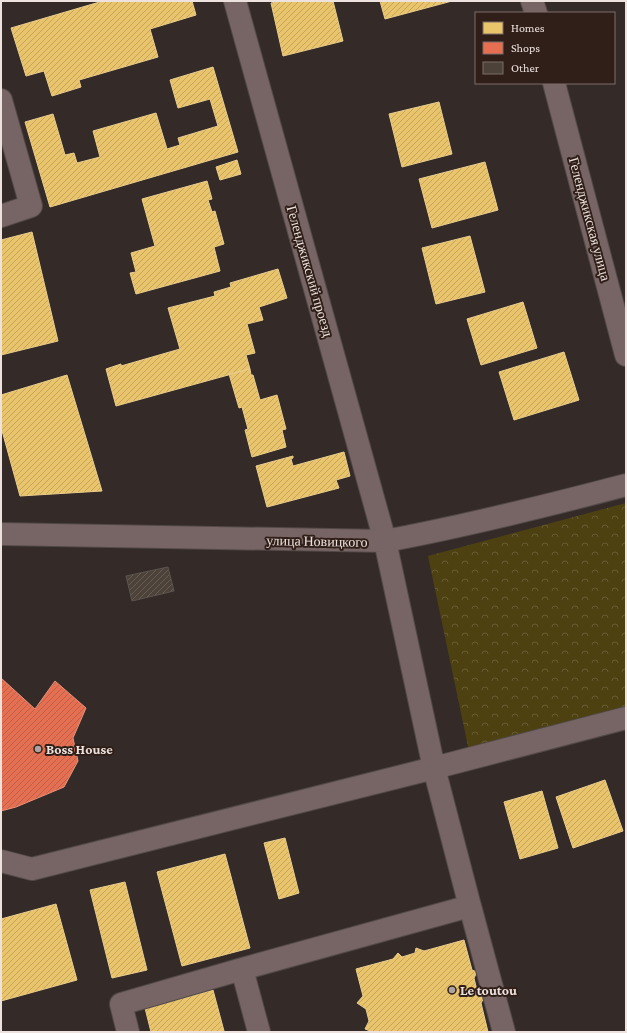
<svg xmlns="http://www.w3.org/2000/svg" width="627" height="1033" font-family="'Crimson Pro',serif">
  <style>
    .forest { fill: url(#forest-crowns) }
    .homes { fill: url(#homes-hatch); stroke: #eacd8d }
    .shops { fill: url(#shops-hatch); stroke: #e9927b }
    .building { fill: url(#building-hatch); stroke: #5b5450 }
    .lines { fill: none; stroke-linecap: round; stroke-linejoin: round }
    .minor-casing { stroke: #514946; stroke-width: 24 }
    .minor { stroke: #776464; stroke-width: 22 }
    .poi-dot { fill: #ada29e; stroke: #301f19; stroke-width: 1.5 }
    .labels { text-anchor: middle; stroke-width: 4; stroke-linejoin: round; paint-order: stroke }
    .street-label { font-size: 14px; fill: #eee2de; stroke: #301f19 }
    .poi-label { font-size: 14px; font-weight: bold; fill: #eee2de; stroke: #301f19; text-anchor: start }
  </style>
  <defs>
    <pattern id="forest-crowns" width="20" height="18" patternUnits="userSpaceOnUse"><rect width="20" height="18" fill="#4d4111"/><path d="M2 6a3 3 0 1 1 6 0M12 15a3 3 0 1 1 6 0" fill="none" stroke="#675c33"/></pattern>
    <pattern id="homes-hatch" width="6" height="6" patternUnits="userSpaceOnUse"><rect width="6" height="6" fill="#e9c46a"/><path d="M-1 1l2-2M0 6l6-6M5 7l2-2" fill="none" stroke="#c0a460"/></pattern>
    <pattern id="shops-hatch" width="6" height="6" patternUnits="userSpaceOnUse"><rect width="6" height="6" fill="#e76f51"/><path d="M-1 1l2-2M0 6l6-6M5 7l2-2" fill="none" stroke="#b7624d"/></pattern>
    <pattern id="building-hatch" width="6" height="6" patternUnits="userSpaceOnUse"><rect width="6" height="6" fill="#4d4239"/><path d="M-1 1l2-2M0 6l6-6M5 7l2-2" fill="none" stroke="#675d55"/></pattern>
  </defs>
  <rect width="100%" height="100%" fill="#342b28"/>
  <!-- forest -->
  <path class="forest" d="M626,503V709L469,751L428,556Z"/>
  <!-- homes -->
  <path class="homes" d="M103,1H192L196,15L150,29L158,57L79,80L81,87L52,96L44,71L26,76L11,28Z
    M281,1H333L343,41L283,56L271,3Z
    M380,1H452L385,19Z
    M213,67L238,152L50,207L25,122L53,114L65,155L74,153L77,163L100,157L93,131L156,113L167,149L180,145L178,138L218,126L210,99L178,108L170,80Z
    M439,102L452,154L402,167L389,114Z
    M237,160L241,174L220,180L216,167Z
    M485,162L498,210L432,228L419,179Z
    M207,181L212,199L208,200L212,212L215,211L224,244L214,247L220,271L136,294L130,273L136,272L131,253L155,246L142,199Z
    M32,232L58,341L1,355V240Z
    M470,236L485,292L436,304L422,248Z
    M278,269L287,298L259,307L263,320L247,324L255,353L246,355L250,369L116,406L106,369L121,364V366L180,349L168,308L215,296L214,292L231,287L230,283Z
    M523,302L537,348L481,365L467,319Z
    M564,352L579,400L514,420L499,372Z
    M250,369L251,375H253L260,400L277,395L286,429L282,430L286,447L252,457L245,430L248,429L242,407L239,408L229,374Z
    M67,375L102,491L20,496L1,427V395Z
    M344,452L350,476L336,480L339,488L267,507L256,466L293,456V458L291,459L293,466Z
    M605,780L623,831L573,848L556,797Z
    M542,791L558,848L520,859L504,802Z
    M285,838L299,893L279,899L264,843Z
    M225,854L250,948L182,966L157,872Z
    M125,882L147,970L112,978L90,890Z
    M56,904L77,980L1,1001V919Z
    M464,940L472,970L477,972L474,978L478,995L484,998L481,1003L488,1032H373L365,1029L369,1021L366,1009L357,1003L363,996L356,969L393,959L398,953L402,957L415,953L416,948L424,951Z
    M213,990L224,1031L225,1032H151L145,1008L176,1000L178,997L180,999Z"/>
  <!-- shops -->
  <path class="shops" d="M1,678L35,709L55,681L86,708L73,738L78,761L64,787L16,807L1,811Z"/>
  <!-- building -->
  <path class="building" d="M168,567L174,591L132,601L126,576Z"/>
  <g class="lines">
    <!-- minor casing -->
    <g class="minor-casing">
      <path id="minor" d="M532,1L536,13
        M554,83L626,355
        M1,100L31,206L1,216
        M1,534L385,541C466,526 546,506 626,485
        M1,861L32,869L434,768L385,541L235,1
        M472,914L434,768L626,718
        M242,969L470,906L504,1032
        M128,1032L121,1004L242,969L259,1032"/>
    </g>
    <!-- minor -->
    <use href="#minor" class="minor"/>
  </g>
  <!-- markers -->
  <g class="poi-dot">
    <circle cx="38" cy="749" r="4"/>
    <circle cx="452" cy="990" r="4"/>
  </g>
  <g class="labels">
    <!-- street labels -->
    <g class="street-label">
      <text transform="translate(590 219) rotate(75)" y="5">Геленджикская улица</text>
      <text transform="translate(310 271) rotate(74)" y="5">Геленджикский проезд</text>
      <text transform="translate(317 541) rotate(1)" y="5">улица Новицкого</text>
    </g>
    <!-- poi labels -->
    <g class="poi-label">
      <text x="46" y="754">Boss House</text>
      <text x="460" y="995">Le toutou</text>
    </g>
  </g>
  <!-- border -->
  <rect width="627" height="1033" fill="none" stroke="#eee2de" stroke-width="4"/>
  <!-- legend -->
  <rect x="475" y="12" width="140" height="72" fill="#301f19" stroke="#7c6d68"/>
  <rect x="483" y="22" width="20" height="12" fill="#e9c46a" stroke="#7c6d68"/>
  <text x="511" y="32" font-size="12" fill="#eee2de">Homes</text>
  <rect x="483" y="42" width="20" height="12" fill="#e76f51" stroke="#7c6d68"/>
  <text x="511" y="52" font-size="12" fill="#eee2de">Shops</text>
  <rect x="483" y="62" width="20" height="12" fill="#4d4239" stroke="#7c6d68"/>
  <text x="511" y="72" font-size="12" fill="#eee2de">Other</text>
</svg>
